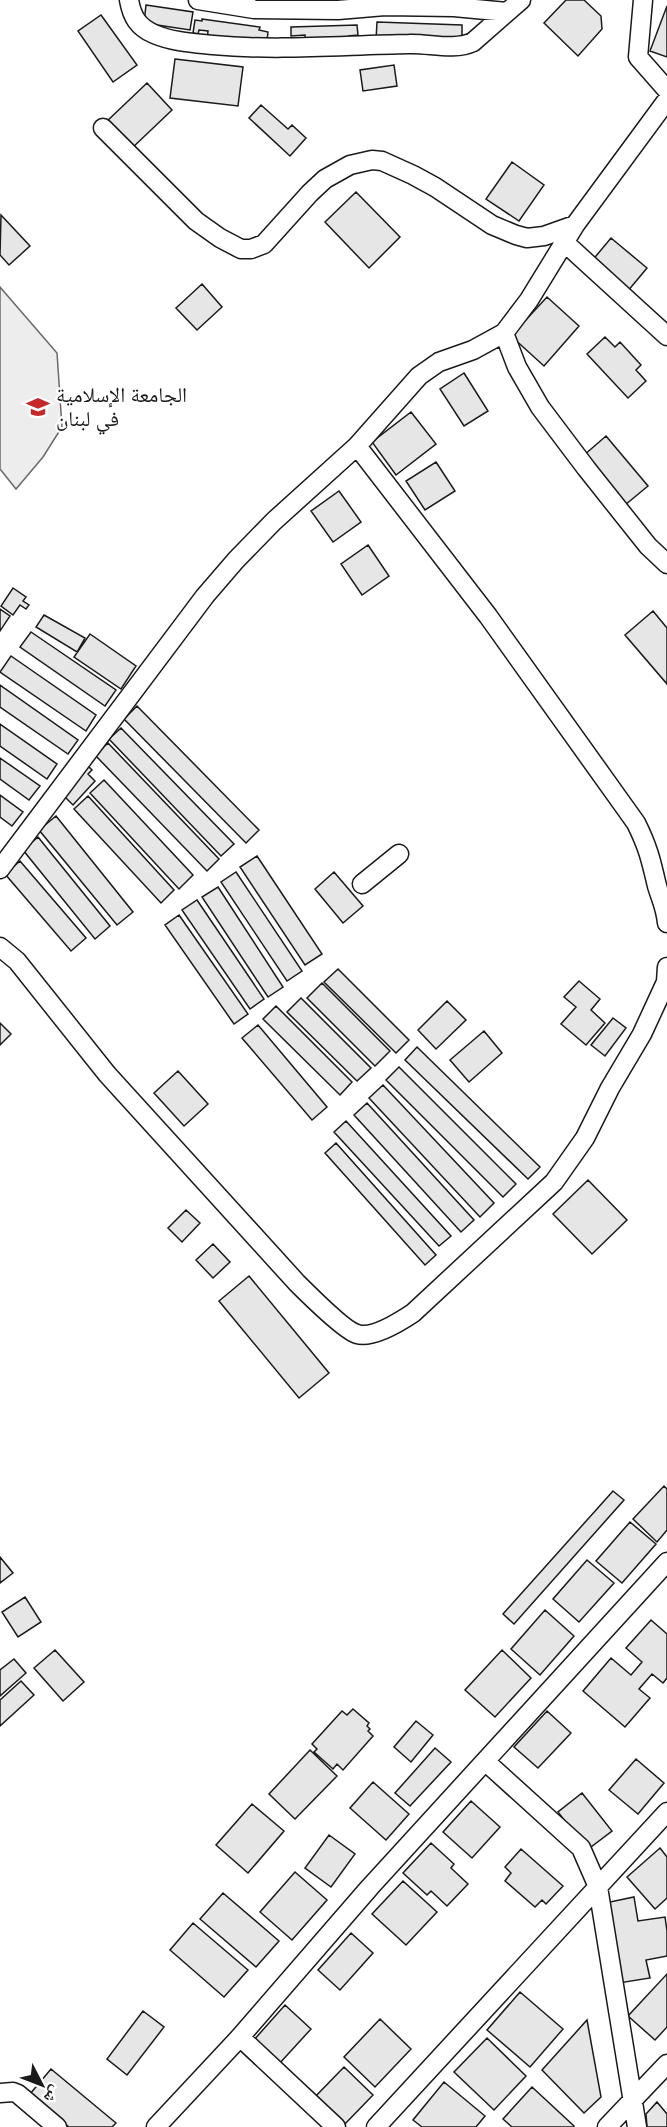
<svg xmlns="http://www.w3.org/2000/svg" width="667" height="2127" font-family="'Varela Round','Noto Naskh Arabic',sans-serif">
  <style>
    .parking { fill: #ededed; stroke: #6a6a6a; stroke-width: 1.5 }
    .building { fill: #e6e6e6; stroke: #1a1a1a; stroke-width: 1.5 }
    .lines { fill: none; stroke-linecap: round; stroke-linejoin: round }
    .minor-casing { stroke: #1a1a1a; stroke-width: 21 }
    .minor { stroke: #fff; stroke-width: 18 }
    .labels { text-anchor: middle; stroke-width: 4.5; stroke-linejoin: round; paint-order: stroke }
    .poi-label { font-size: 21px; fill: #1a1a1a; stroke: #fff; text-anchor: start }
  </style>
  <rect width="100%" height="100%" fill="#fff"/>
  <!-- parking -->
  <path class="parking" d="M0,287L57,353L62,427L43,457L16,489L0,469Z"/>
  <!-- building -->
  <path class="building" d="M566,0H584L601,16L602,29L578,56L544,23Z
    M146,5L193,12L190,30L144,23Z
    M667,6V57L650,51Z
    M101,15L137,65L113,82L78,31Z
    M202,19L260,27L259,30L268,32L267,41H207L208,31L199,30L198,34L193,33L195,20L202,21Z
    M377,22L462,25V42L376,40Z
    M357,25L358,35L349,36V45L305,47V35L291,36V27Z
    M175,59L243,67L238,106L170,98Z
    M394,65L397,86L363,91L360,70Z
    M147,83L172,110L130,150L105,123Z
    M261,105L288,129L292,125L306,138L290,156L249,118Z
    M512,162L544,185L519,221L486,199Z
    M356,192L400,237L369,268L325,222Z
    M1,215L30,246L9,265L0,255Z
    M611,238L647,268L627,292L591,262Z
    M202,284L222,307L197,330L176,308Z
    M547,297L579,326L544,366L511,336Z
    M605,337L615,347L620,342L641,365L636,370L646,381L628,398L587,354Z
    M464,373L488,411L464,426L440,389Z
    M411,412L436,444L396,475L372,442Z
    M606,436L648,486L625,505L583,456Z
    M436,462L455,491L425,510L406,481Z
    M339,491L361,522L333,542L311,511Z
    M368,545L389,576L362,595L341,564Z
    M13,588L26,597L23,601L29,605L26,609L20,605L13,615L1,606Z
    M0,609L10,616L0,631Z
    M653,611L667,628V684L625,635Z
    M44,615L85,638L77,652L36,627Z
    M31,632L116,690L105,706L20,647Z
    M90,634L136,666L121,689L74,657Z
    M11,656L96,715L86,731L0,672Z
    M0,685L78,740L68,754L0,707Z
    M137,706L259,830L246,843L124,719Z
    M0,724L57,764L47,779L0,746Z
    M121,728L234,844L221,856L109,739Z
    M108,743L219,859L207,871L95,755Z
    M0,758L40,786L29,800L0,779Z
    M88,766L92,770L88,774L95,781L73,805L62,794Z
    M104,780L193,875L179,889L90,793Z
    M0,795L23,812L12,826L0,817Z
    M88,796L174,890L161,903L74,809Z
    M56,816L133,912L117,925L39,830Z
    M38,837L110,926L95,939L23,850Z
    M257,856L322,954L305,965L240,867Z
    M20,861L86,938L71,951L5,874Z
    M236,872L302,971L287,981L221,882Z
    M334,872L363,906L343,923L315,889Z
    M218,887L283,987L268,997L202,897Z
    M197,900L264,999L250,1009L182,910Z
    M179,915L248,1014L234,1024L165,925Z
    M338,969L409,1040L396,1053L324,982Z
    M579,981L600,999L591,1010L605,1023L586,1045L561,1024L576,1007L564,997Z
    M322,983L390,1051L375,1066L307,998Z
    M301,998L371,1068L357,1081L287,1012Z
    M447,1001L466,1020L436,1049L418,1030Z
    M276,1006L352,1082L340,1095L263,1019Z
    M613,1018L626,1028L605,1056L591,1045Z
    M0,1023L11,1034L0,1045Z
    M258,1025L327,1107L312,1120L242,1038Z
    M484,1031L502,1053L469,1082L450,1060Z
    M417,1047L540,1167L528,1179L405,1060Z
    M399,1067L516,1184L503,1197L386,1080Z
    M178,1071L208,1104L184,1126L154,1093Z
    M383,1085L494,1203L480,1217L369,1098Z
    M367,1103L474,1220L461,1232L354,1115Z
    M346,1121L451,1236L439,1246L334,1132Z
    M336,1143L436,1255L425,1265L325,1153Z
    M588,1180L627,1220L592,1254L553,1214Z
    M186,1210L200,1223L182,1242L168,1228Z
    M213,1244L230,1262L213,1278L196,1260Z
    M249,1276L329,1373L299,1398L219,1301Z
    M664,1486L667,1489V1530L657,1542L633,1519Z
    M613,1491L624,1500L514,1624L503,1614Z
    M630,1522L656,1544L622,1583L596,1561Z
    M0,1557L13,1573L0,1583Z
    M587,1560L614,1583L579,1622L553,1599Z
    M25,1597L41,1622L18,1637L2,1612Z
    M545,1610L574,1636L540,1675L511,1649Z
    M651,1620L667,1634V1678L663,1683L652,1674L639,1689L650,1698L625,1727L583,1691L611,1658L631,1675L642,1662L626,1648Z
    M55,1650L84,1682L63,1701L34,1668Z
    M502,1650L531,1678L495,1717L465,1690Z
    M14,1659L26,1673L0,1696V1670Z
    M21,1681L34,1695L0,1726V1700Z
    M353,1709L369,1723L367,1726L370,1729L368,1731L373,1736L343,1770L337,1764L333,1769L314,1752L317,1749L312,1744L342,1711L347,1715Z
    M547,1711L571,1733L538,1768L514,1747Z
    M416,1721L433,1735L411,1762L394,1747Z
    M435,1748L451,1762L410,1806L395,1793Z
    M310,1750L337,1776L295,1819L269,1794Z
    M636,1759L664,1783L638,1814L609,1790Z
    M373,1782L409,1814L386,1840L350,1808Z
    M582,1793L612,1831L587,1850L558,1812Z
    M471,1801L500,1827L472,1858L443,1832Z
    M252,1804L284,1831L248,1873L216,1845Z
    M329,1835L355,1854L331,1887L305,1868Z
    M431,1843L454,1864L451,1868L468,1884L447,1906L431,1891L427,1895L403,1873Z
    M660,1848L667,1857V1898L655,1909L627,1877Z
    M521,1849L563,1886L546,1904L542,1900L535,1907L505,1881L511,1873L505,1867Z
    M295,1872L327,1900L292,1940L260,1912Z
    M403,1881L437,1912L406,1945L372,1914Z
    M223,1893L279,1941L256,1967L200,1919Z
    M634,1897L638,1921L665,1917L667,1931V1956L646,1960L650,1978L619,1983L605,1903Z
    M193,1923L248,1970L224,1997L170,1950Z
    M351,1933L373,1953L340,1990L318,1970Z
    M667,1974V2027L655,2040L628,2016Z
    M520,1992L563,2029L530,2067L487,2030Z
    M285,2005L311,2029L279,2064L253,2041Z
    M143,2011L164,2027L127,2075L107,2059Z
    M380,2019L411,2049L375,2087L344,2057Z
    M587,2020L601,2097L584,2113L542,2070Z
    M487,2038L526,2076L494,2110L454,2072Z
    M344,2067L373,2095L342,2127L312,2100Z
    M51,2069L116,2123L112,2127H69L30,2094Z
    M444,2082L485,2116L476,2127H422L413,2120Z
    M532,2087L574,2126L573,2127H512L503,2119Z
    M657,2102L667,2114V2127H647L646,2114Z"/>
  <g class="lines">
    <!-- minor casing -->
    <g class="minor-casing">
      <path id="minor" d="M129,0C132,17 138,27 154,34C173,42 193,43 213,45C278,51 344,45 409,44C429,43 454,51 473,42L521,0
        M198,0L254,9L338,10L385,6L454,7L507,12
        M643,0L638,57L667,90
        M103,128L196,221L220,238L241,249H251L264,244L310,193L325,179L350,165L372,160L382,161L413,175L435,187L492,225L516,235L527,238L544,236L575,225
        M564,242L667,336
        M504,333L517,367L540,407L586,468L648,546L667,564
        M357,446L488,616L636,823C648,847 651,860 657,886C661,899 666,909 667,923
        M0,869L205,596L236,560L274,521L357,446L419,376L439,362L473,350L504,333L529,300L575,225L667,100
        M362,884L399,854
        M0,947L17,961L107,1074L297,1283C308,1294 345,1331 357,1334C373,1339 401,1321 413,1313L554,1182L585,1138L610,1088L642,1034L666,982L667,967
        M486,1762L581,1848L598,1887L637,2127
        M240,2037L336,2127
        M0,2093L13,2092L18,2094L57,2127
        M156,2127L240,2037L370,1887L667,1562
        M376,2127L667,1812
        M607,2127L667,2064"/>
    </g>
    <!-- minor -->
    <use href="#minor" class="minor"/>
  </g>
  <!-- icons -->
  <defs>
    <g id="university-bare" transform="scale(1.8)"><path d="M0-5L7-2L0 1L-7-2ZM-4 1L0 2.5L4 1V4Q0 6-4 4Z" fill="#c62828" stroke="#fff" stroke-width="2.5" paint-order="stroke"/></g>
  </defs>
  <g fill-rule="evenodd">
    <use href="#university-bare" x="38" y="407"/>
  </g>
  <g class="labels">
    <!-- poi labels -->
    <g class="poi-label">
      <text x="56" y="402">الجامعة الإسلامية<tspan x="56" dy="24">في لبنان</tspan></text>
    </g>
  </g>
  <!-- north arrow -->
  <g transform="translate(42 2085) rotate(132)" stroke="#ffffff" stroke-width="4.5" paint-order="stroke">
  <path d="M0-4.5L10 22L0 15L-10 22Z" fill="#1a1a1a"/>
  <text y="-9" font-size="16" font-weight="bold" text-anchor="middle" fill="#1a1a1a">ش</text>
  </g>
</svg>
